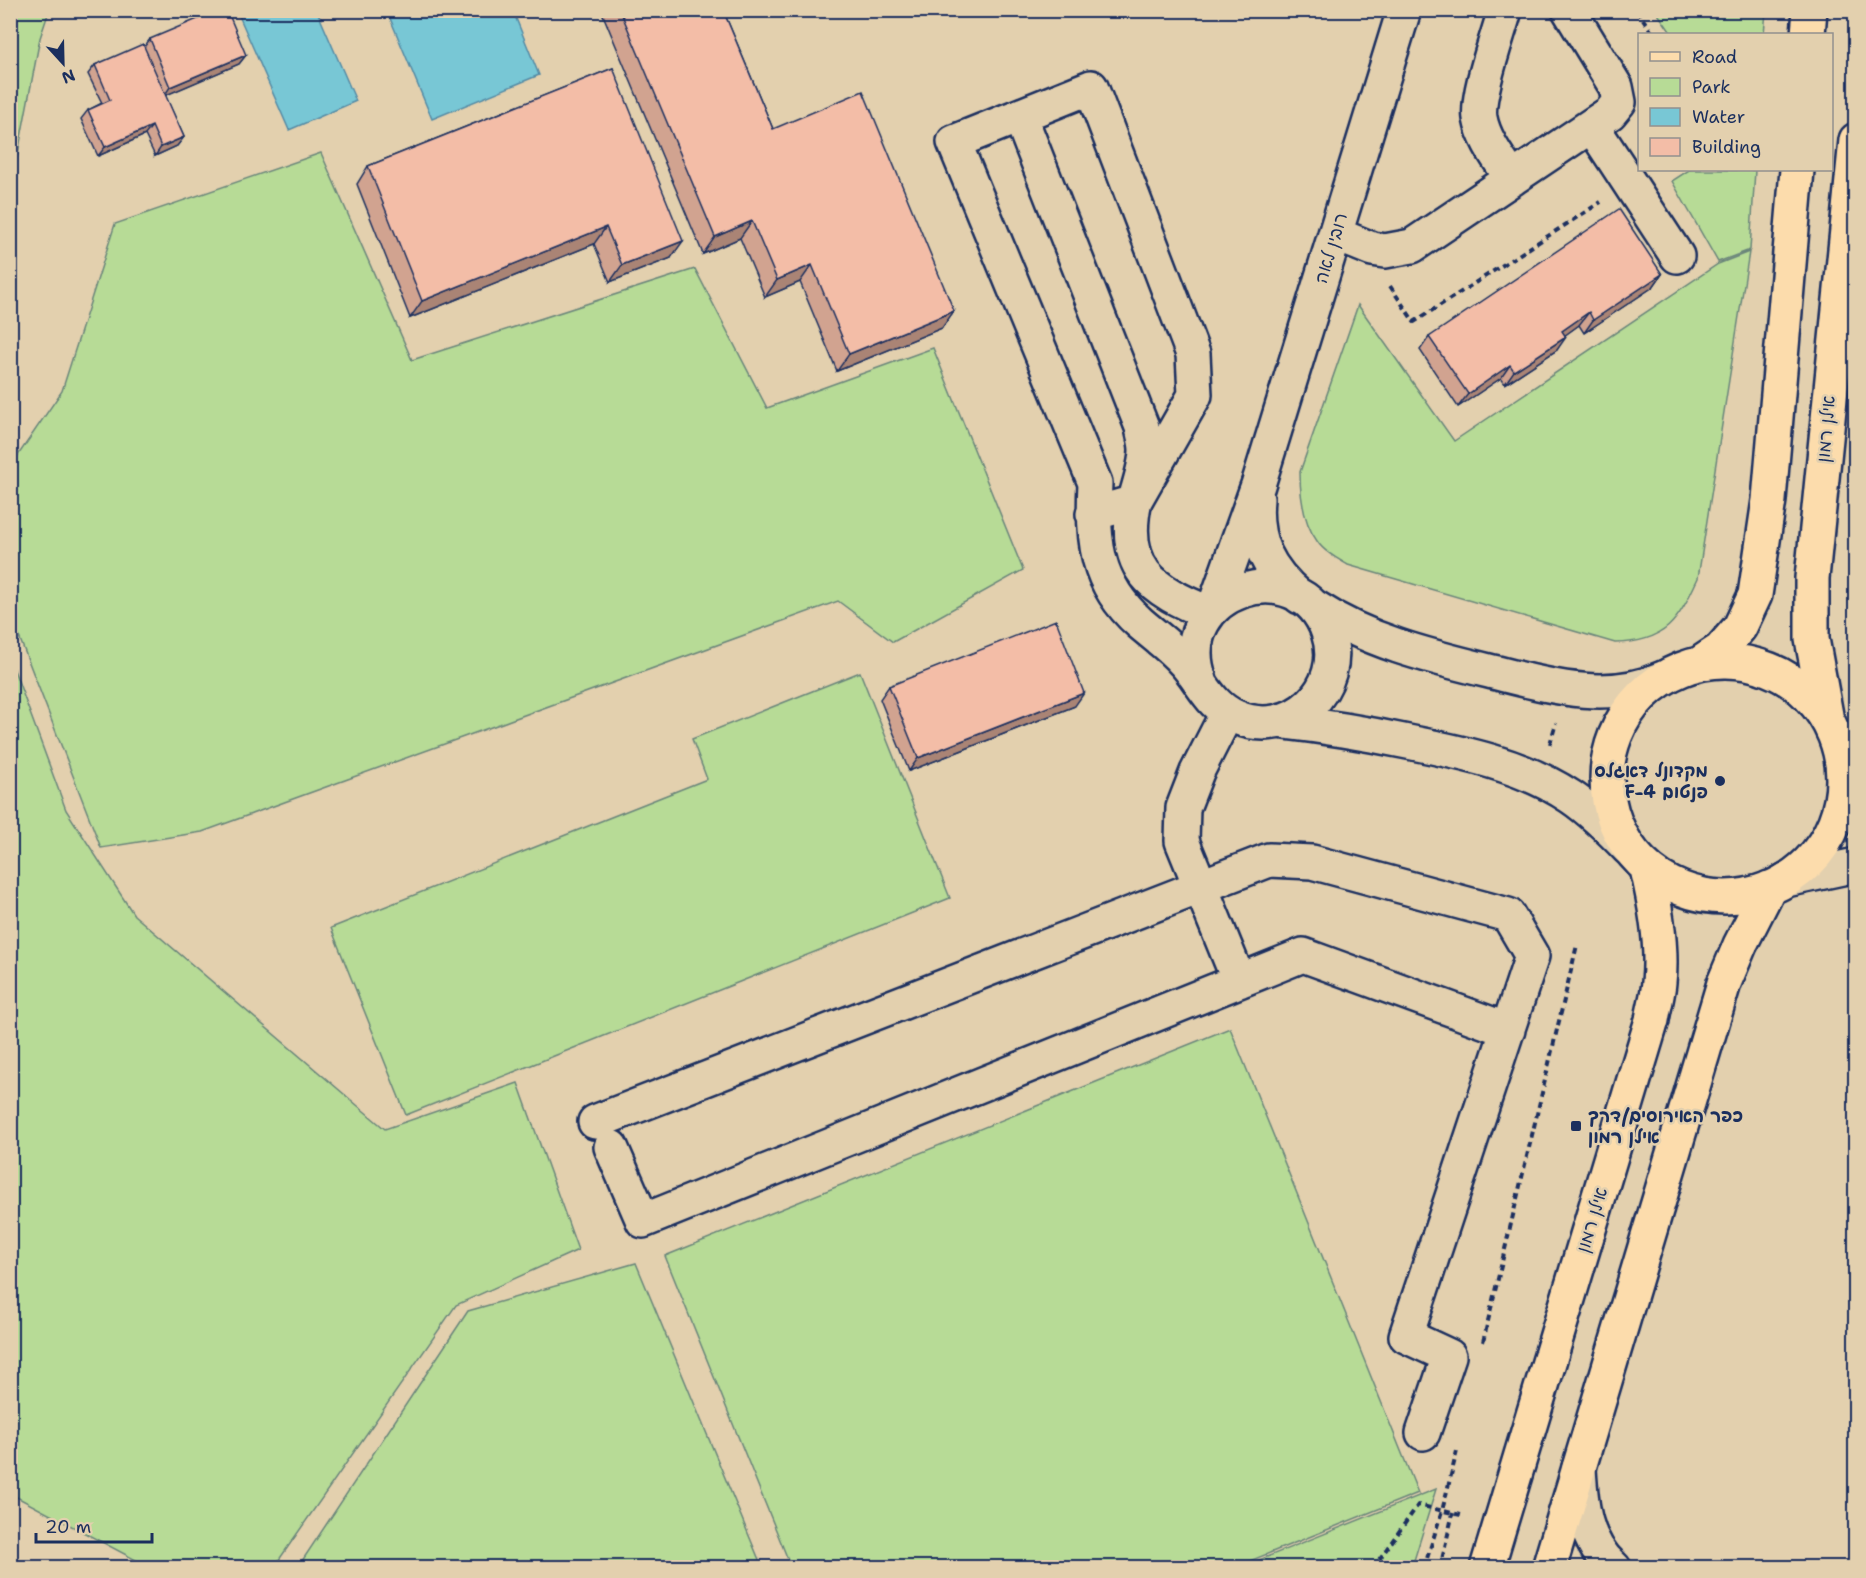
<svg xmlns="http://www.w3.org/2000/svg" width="1866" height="1578" font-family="'Shantell Sans','Playpen Sans Hebrew',sans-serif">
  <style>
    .green { fill: #b7db96; stroke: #69857a; stroke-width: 1.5 }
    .water { fill: #78c7d5; stroke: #538aa5; stroke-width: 1.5 }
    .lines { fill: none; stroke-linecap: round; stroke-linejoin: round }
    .minor-casing { stroke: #1b2f5e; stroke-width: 38 }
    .major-casing { stroke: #1b2f5e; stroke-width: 38 }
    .path { stroke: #1b2f5e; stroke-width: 4; stroke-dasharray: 6 4.5; stroke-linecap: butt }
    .minor { stroke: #e3d0ae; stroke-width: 33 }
    .major { stroke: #fcdcac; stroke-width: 33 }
    .wall { fill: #d1a390; stroke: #1b2f5e; stroke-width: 1.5 }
    .shaded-wall { fill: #aa8475; stroke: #1b2f5e; stroke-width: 1.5 }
    .building { fill: #f3bda7; stroke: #1b2f5e; stroke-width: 1.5 }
    .poi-dot { fill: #1b2f5e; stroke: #e3d0ae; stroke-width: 2 }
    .labels { text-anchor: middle; stroke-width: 5; stroke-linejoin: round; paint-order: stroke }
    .street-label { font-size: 18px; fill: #1b2f5e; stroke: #e3d0ae }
    .poi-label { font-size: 18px; font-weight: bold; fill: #1b2f5e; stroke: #e3d0ae; text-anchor: end }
  </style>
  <rect width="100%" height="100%" fill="#e3d0ae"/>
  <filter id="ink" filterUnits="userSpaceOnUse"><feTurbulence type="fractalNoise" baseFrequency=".0167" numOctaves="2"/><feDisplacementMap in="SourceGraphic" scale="12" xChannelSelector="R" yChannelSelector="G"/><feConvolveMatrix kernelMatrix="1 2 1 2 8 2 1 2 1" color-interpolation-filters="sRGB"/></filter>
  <g filter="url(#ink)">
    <!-- green -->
    <path class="green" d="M11,10L49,11L40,38L11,190Z
      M1656,11H1766L1764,34H1672Z
      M321,153L412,360L695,269L767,408L933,348L1023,570L893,642L838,601L202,832L101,848L11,616L10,467L62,391L115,224Z
      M1689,170H1755L1750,250L1718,262L1672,181Z
      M1749,252L1698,578C1678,621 1667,642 1615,643L1348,565C1338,559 1324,552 1317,541C1303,522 1300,495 1300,472L1358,305L1454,441L1718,264Z
      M10,659L66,810L134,915L385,1129L518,1083L578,1250L456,1305L274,1567H149L11,1494Z
      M860,672L950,898L406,1115L331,928L707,779L692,739Z
      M1230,1028L1418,1493L1235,1567H791L665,1256Z
      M636,1263L762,1567H298L468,1311Z
      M1436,1489L1412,1567H1242Z"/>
    <!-- water -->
    <path class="water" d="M237,11H317L356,101L289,130Z
      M387,11H513L539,75L432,119Z"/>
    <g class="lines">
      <!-- minor casing -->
      <g class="minor-casing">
        <path id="minor" d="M1505,10C1498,36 1476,95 1480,118C1484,140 1500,160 1512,179
          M1020,116L1142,427C1143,434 1146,442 1146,450C1146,466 1139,484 1135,500C1120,568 1151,590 1209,613
          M1592,126L1677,256
          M1335,234L1372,249L1385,251L1412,246L1610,113L1619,102L1616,87L1569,10
          M1257,499C1253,541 1268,570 1300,597
          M1093,514L1134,502L1195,395L1193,354L1091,87L954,142L1095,483C1092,539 1095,583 1140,623C1155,636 1171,647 1184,662C1202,681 1210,706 1236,717C1291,741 1347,688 1328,632C1300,549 1168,590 1200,680
          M1313,606C1367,641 1427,656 1489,671C1546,685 1606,704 1663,678
          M1214,608L1258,485L1404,10
          M1227,713L1197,772L1183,808L1182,841L1239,981
          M1278,721C1322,726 1365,733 1408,742C1464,753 1523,765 1571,797C1593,812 1611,830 1629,849
          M1835,734L1856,768
          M1786,880L1856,865
          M595,1122L1269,860L1312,862L1508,915L1532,956L1406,1336L1449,1356L1423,1433
          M611,1147L643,1221L1303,955L1508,1030
          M1579,1468C1581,1505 1584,1542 1614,1568"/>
      </g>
      <!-- major casing -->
      <g class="major-casing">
        <path id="major" d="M1808,34L1810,10
          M1607 779a118 118 0 1 1 236 0a118 118 0 1 1-236 0Z
          M1699,664L1720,650L1740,627L1755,595L1769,500L1797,170
          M1826,715L1812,639V578L1856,140
          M1487,1568L1652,1020C1654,1007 1658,995 1659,982C1663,947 1655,903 1647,869
          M1549,1568L1724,983L1740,945L1769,888"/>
      </g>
      <!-- path -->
      <path class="path" d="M1637,10L1653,34
        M1390,286L1414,322L1601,202
        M1550,744L1556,723
        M1483,1342L1577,945
        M1373,1568L1418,1505L1465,1516
        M1424,1568L1442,1511L1457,1451
        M1440,1568L1453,1513"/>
      <!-- minor -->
      <use href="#minor" class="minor"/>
      <!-- major -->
      <use href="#major" class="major"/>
    </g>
    <!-- wall -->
    <path class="wall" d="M601,10H723L773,129L942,328L837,371L800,282L765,297L740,238L703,254Z
      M150,39L246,55L239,64L165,95L184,137L177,146L155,156L145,135L98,156L81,119L88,110L102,103L88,74L95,65L144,47Z
      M613,68L671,258L610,282L594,244L410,318L357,184L368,166Z
      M1662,274L1653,287L1584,333L1579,325L1565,335L1557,350L1505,384L1501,378L1458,407L1420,350L1429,337Z
      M889,686L1075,706L909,771L880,699Z"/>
    <!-- shaded-wall -->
    <path class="shaded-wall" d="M246,55L239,64L164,96L170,87Z
      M152,126L145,135L98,156L105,147Z
      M184,137L177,146L155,156L161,147Z
      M752,221L740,238L703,254L715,237Z
      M606,227L594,244L410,318L422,301Z
      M683,241L671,258L610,282L622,265Z
      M812,265L800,282L765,297L777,280Z
      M1662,274L1653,287L1584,333L1593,320Z
      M954,311L942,328L837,371L849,354Z
      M1589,312L1579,325L1553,344L1562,331Z
      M1566,337L1557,350L1505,384L1514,371Z
      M1510,365L1501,378L1458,407L1468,394Z
      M1084,693L1075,706L909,771L918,758Z"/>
    <!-- building -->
    <path class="building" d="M219,10H227L246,55L170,87L150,39Z
      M620,10H723L773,129L863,91L954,311L849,354L812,265L777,280L752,221L715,237Z
      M143,44L184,137L161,147L152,126L105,147L88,110L110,100L95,65Z
      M613,68L683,241L622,265L606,227L422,301L368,166Z
      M1619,209L1662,274L1593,320L1589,312L1562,331L1566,337L1514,371L1510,365L1468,394L1429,337Z
      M1056,620L1084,693L918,758L889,686Z"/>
  </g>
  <!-- markers -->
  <g class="poi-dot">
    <circle cx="1720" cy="781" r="6"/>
    <rect x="1570" y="1120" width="12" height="12" rx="3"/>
  </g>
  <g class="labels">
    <!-- street labels -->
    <g class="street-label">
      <text transform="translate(1331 248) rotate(-73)" y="6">רובין לאה</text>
      <text transform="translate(1826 429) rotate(-85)" y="6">אילן רמון</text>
      <text transform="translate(1592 1220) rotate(-73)" y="6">אילן רמון</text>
    </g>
    <!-- poi labels -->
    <g class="poi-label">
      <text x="1708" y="777">מקדונל דאגלס<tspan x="1708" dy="21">F-4 פנטום</tspan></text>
      <text x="1588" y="1122" text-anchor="start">כפר האירוסים/דרך<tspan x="1588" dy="21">אילן רמון</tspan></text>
    </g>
  </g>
  <!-- margin -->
  <rect width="1866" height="1578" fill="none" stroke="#e3d0ae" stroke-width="36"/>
  <rect x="18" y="18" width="1830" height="1542" fill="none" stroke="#1b2f5e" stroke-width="2" filter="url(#ink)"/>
  <!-- legend -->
  <rect x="1638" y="33" width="195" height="138" fill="#e3d0ae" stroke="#93908e" stroke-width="1.5"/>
  <rect x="1650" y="52" width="30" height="9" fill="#fcdcac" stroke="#93908e" stroke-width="1.5"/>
  <text x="1692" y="63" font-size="18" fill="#1b2f5e">Road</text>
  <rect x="1650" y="78" width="30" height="18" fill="#b7db96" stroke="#93908e" stroke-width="1.5"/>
  <text x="1692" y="93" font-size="18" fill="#1b2f5e">Park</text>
  <rect x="1650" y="108" width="30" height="18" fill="#78c7d5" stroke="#93908e" stroke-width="1.5"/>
  <text x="1692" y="123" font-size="18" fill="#1b2f5e">Water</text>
  <rect x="1650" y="138" width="30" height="18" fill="#f3bda7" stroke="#93908e" stroke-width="1.5"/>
  <text x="1692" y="153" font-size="18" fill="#1b2f5e">Building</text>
  <!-- north arrow -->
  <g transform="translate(63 63) rotate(158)" stroke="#e3d0ae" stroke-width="4.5" paint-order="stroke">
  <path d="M0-4.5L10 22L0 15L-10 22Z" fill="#1b2f5e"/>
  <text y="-9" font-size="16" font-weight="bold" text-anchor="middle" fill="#1b2f5e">N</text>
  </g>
  <!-- scale -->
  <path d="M36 1533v9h116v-9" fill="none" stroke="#1b2f5e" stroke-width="3"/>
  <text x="45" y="1533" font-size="18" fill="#1b2f5e" stroke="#e3d0ae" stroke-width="4.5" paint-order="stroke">20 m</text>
</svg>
